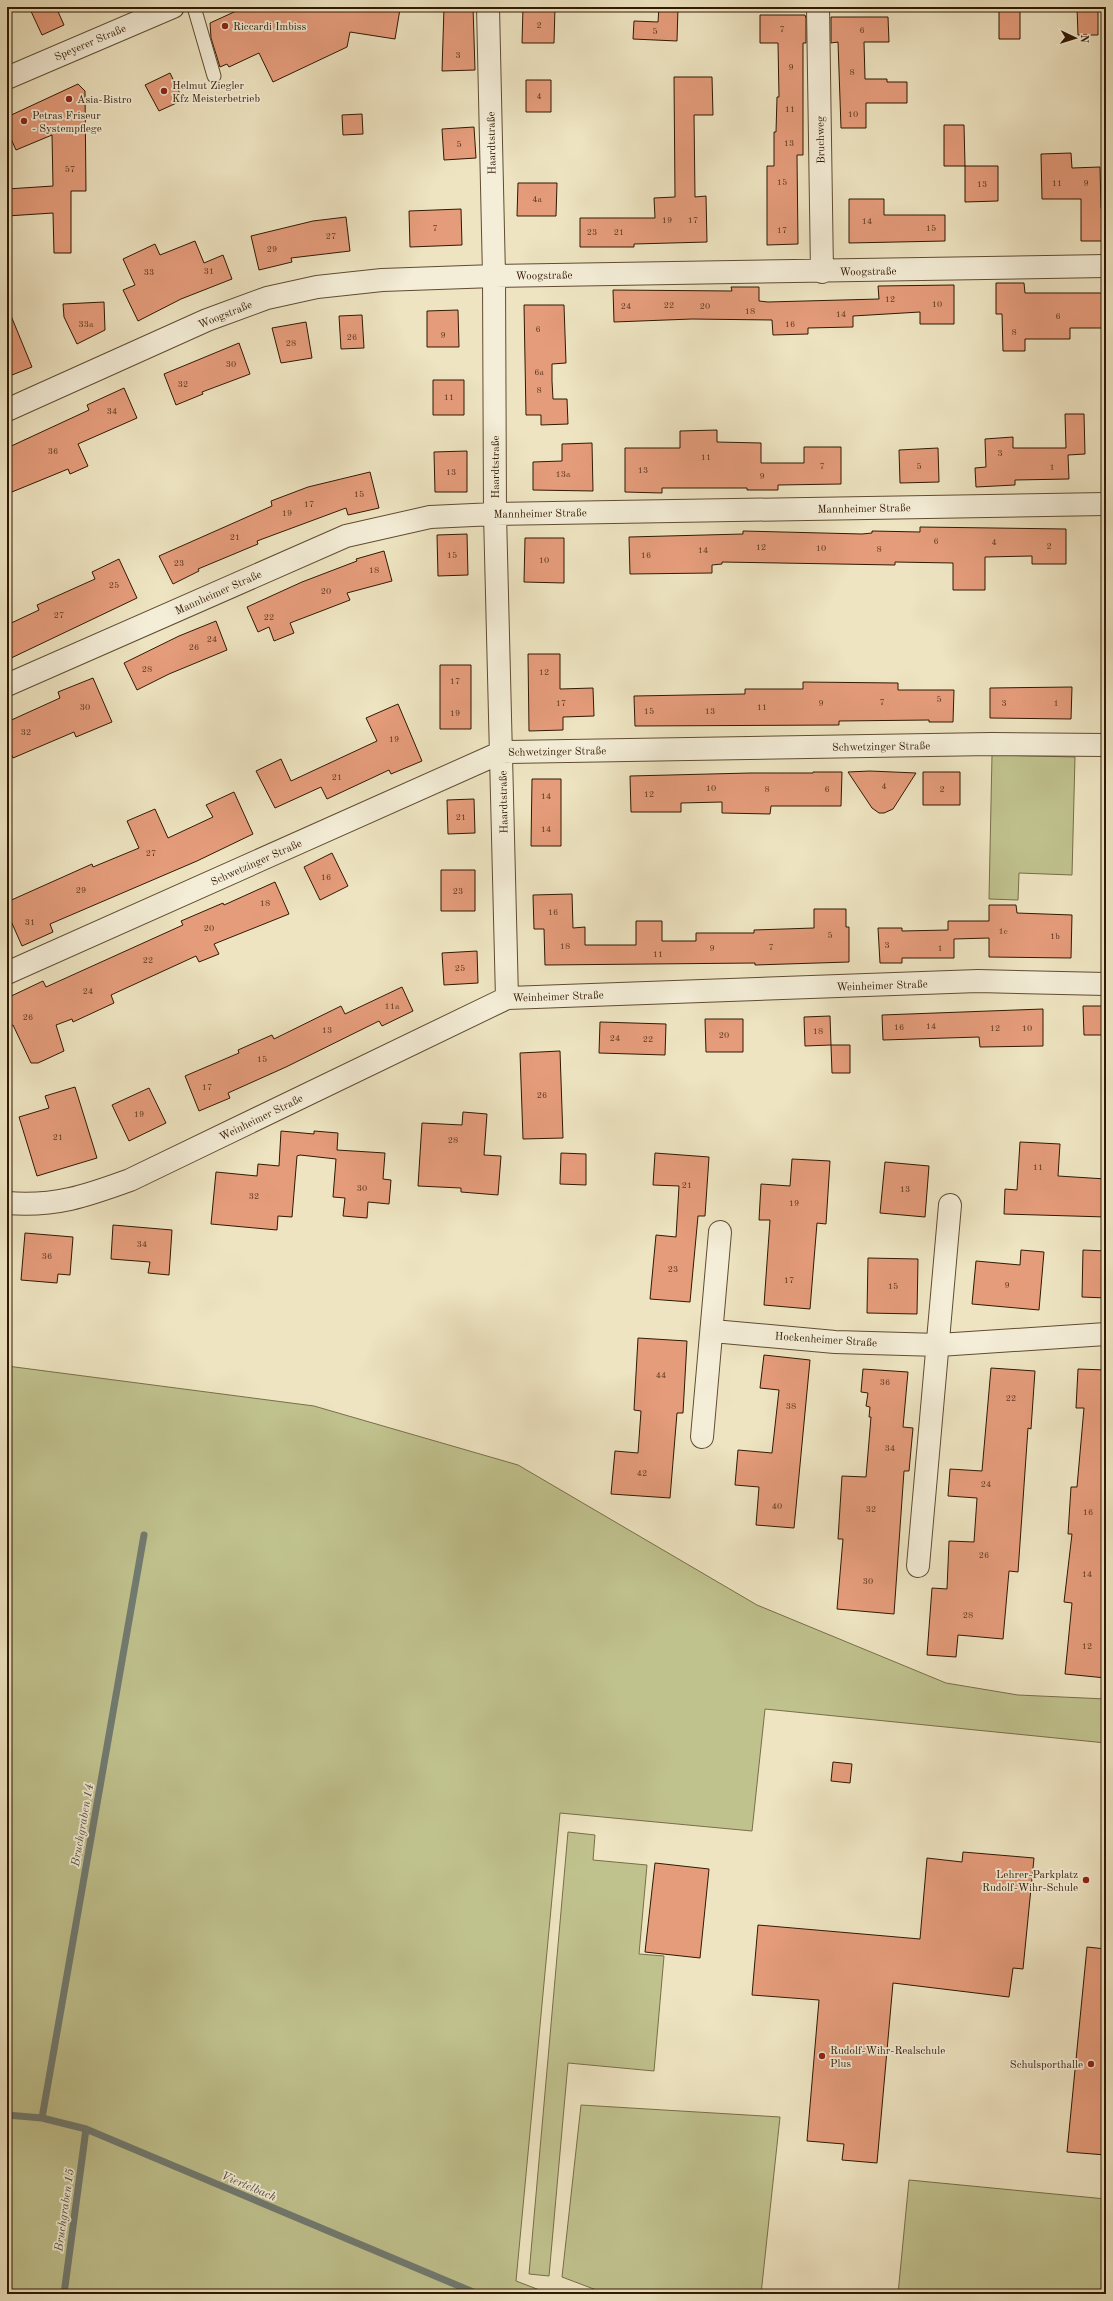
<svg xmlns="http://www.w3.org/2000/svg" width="1113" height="2301" font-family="'Old Standard TT',serif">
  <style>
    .green { fill: #c0c28e; stroke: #786e48 }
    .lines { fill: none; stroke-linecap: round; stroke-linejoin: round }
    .stream { stroke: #717b71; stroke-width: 7 }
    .building { fill: #e59c7b; stroke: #311903 }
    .service-casing { stroke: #604c32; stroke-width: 15 }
    .minor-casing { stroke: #604c32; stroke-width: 24 }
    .tertiary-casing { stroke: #604c32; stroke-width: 24 }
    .service { stroke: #f4edd7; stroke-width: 13 }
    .minor { stroke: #f4edd7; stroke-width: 22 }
    .tertiary { stroke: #f4edd7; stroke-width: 22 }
    .poi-dot { fill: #8f2418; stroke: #f4edd7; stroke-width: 1.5 }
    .labels { text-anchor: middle; stroke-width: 3.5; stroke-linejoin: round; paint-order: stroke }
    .number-label { font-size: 9px; fill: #5e3a21 }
    .poi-label { font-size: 11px; fill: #311903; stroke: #f4edd7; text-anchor: start }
    .street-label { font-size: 11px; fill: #311903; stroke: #f4edd7 }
    .water-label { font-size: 12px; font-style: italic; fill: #565243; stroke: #f4edd7 }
  </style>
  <rect width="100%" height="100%" fill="#eee4c1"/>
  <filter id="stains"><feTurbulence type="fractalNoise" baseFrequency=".005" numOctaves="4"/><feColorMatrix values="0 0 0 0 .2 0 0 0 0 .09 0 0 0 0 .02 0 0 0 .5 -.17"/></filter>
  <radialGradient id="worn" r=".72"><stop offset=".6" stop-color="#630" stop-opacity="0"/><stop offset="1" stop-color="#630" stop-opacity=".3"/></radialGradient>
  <!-- green -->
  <path class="green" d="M992,755L1075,757L1072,875L1019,873L1018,900L989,899Z
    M7,1366L314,1406L518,1465L757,1605L946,1683L1018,1695L1106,1699V1743L765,1709L752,1831L560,1813L516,2281L550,2294H7Z
    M568,1832L595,1835L593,1860L647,1865L639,1954L664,1956L654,2071L568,2063L549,2276L529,2274Z
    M581,2105L780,2117L761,2294H607L562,2277Z
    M909,2180L1106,2199V2294H898Z"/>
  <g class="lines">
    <!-- stream -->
    <path class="stream" d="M7,2115L42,2118L86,2129L478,2294
      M42,2118L144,1535
      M64,2294L86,2129"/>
  </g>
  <!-- building -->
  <path class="building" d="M29,7H56L64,25L42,35Z
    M245,7H391L400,9L395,39L350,32L347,47L273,82L259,53L229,67L227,64L220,67L211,38L210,23Z
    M444,7H473L475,70L442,71Z
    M523,7H555L554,43H522Z
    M659,7H678L677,41L633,39L634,21L658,22Z
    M999,7H1020V39H999Z
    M1077,7H1098V35H1078Z
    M760,15H805L806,18V43H803V155H797L798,244L767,245V166H774V132H776L777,97H779L778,43H760Z
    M831,17H888L889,42H864L865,79H887V82H907V103H866V128H841L838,42L831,43Z
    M170,73L183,100L159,111L145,85Z
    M674,77H712L713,115H694L695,197L706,196L707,242L634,244V247H580V218H655L654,198L675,197Z
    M526,80H551V112H526Z
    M78,84L85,91L86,191H71V253H54L53,213L7,216V189L53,186L52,135L16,150L7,130V117Z
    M362,114L363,134L343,135L342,115Z
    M944,125H964L965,166H944Z
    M474,127L476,158L444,160L442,129Z
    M1071,153L1072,168L1100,167L1101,208H1106V241H1081V199H1042L1041,154Z
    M965,166H998V201L965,202Z
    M518,183H557L556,216H517Z
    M849,199H884V215H945V241L849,243Z
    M461,209L462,245L410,247L409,211Z
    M346,217L350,251L291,258L292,262L259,270L251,236L313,221Z
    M195,241L204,263L223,255L232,279L181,299L138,321L123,290L135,285L123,259L155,244L160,255Z
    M996,283H1024L1025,293H1106V328H1070V339H1025V351H1003L1002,314H996Z
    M954,285V324H920V312L853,316V327L808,328V334L773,335L772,320L692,319L614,322L613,290L732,291L731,287H759V301L768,302L879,299L878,286Z
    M104,302L105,330L77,344L64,317L63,304Z
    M524,305H564L566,363L552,364V381L553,399H567L568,424L541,425V415H526Z
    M7,306L32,367L7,377Z
    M458,310L459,347H427V311Z
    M362,315L364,348L341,349L339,316Z
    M306,322L312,358L281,363L272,328Z
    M239,343L250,374L202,392L203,394L176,405L164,374Z
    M433,380H464V415H433Z
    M124,388L137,418L78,444L88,466L70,474L68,469L7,494V448L89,410L87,405Z
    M1065,414H1084L1085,454L1068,455L1069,479L1015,480V485L976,487L975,468L986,467L985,439L1013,437V448H1066Z
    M717,430V442L761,443V463H804V447H841V484L778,485V490H747V488H662V493L625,492V448H680V431Z
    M592,443L593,491L533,490V462L562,461V444Z
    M938,448L939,482L900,483L899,450Z
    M467,451V492H435L434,452Z
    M370,472L379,508L348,515L346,508L257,541L258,544L198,569L199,571L173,584L159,556L272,506L271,501L308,487Z
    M920,527L1066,529V564H1032V556L985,557V590H953V563L895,562V565L722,562V564L712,565V573L630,574L629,537L743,534V531L862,534L872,533V531L920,532Z
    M467,534L468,575L438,576L437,535Z
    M525,538H564V583L524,582Z
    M384,551L392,581L347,593L350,600L290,623L294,633L274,641L269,627L258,632L247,607L302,582L357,561L356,559Z
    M119,559L137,598L7,660V625L39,610L37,605L95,579L92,572Z
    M216,621L227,650L169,674L137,690L124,663L179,636Z
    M528,654H560V689L593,688L594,716L563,717V730L529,731Z
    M440,665H471V729H440Z
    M93,678L112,722L76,737L74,732L13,758L7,745V722L60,698L58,692Z
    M803,682L898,683V690H954L953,722H929V720L839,721V725L635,726L634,696L745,694V689H803Z
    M1072,687L1071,719L990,718V688Z
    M398,704L422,761L391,774L389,770L327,799L321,787L275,808L256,771L281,759L291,781L377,741L366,718Z
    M870,771L916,773L893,809L884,813H879L872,808L848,772Z
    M813,772H842L841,806H771L770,814L722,813V802L681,803V812H631L630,776L750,773H813Z
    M923,772H960V805H923Z
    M532,779H561V846H531Z
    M234,792L253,834L197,861L50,924L53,932L22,946L7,912V902L92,864L93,867L139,848L127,821L155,809L168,838L213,817L206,805Z
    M474,799L475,833L448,834L447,800Z
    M332,853L348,886L320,900L304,867Z
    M441,870H475V911H441Z
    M275,882L289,914L214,944L219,954L199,962L196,956L111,995L114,1003L73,1022L72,1019L56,1025L64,1051L38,1063H31L13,1025L7,1028V998L43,981L46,987L183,925L181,921L223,903L224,905Z
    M572,894L573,928L585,927V945H636V921H662V941H696V933H754V930L814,928V909H846V927H849V962L755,965V963L545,965L544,929H534L533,895Z
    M989,905H1016L1017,913L1072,915L1071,958L989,957V938L954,939V958H902V963H880L878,928H902V931L948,930V921H989Z
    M477,951L478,983L444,985L442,953Z
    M402,987L413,1011L382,1026L379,1021L286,1067L228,1093L230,1098L199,1111L185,1076L239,1053L238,1050L272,1035L274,1039L341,1006L345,1014Z
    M1083,1006H1106V1035H1084Z
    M1043,1009V1046L980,1047L979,1037L883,1040L882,1015Z
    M830,1016L831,1045L805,1046L804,1017Z
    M705,1019H743V1052H706Z
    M600,1022L666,1024L665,1055L599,1053Z
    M831,1045H850V1073H832Z
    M560,1051L563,1138L523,1139L520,1053Z
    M75,1087L97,1158L37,1176L19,1117L49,1108L45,1096Z
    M149,1088L166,1123L129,1141L112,1105Z
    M463,1112L487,1114L484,1155L501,1156L498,1195L461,1192V1188L418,1186L422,1123L462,1125Z
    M281,1131L314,1134V1131L338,1133L337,1150L385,1153L383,1179L391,1180L389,1204L368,1202L367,1218L343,1216L345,1198L333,1197L336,1159L300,1155L297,1156L292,1217L278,1216L277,1230L211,1224L216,1172L257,1176L258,1164L279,1166Z
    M1020,1142L1060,1144L1058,1176L1106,1179V1217L1004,1214L1005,1189L1017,1190Z
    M561,1153L586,1154V1185L560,1184Z
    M655,1153L709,1157L705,1216H698L690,1302L650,1299L656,1235L676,1237L679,1186L653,1185Z
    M792,1159L830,1161L826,1224L817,1223L810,1309L764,1305L770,1220H759L761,1184L790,1186Z
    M885,1162L929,1166L925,1217L880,1213Z
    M113,1225L172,1230L169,1275L148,1273L150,1262L111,1259Z
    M25,1233L73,1237L70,1275L58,1274L57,1283L21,1280Z
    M1021,1250L1044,1252L1039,1310L972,1304L976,1261L1020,1265Z
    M1083,1250L1106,1251V1298L1082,1297Z
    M868,1258L918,1259L917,1314L867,1313Z
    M638,1338L687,1341L683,1413H677L670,1498L611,1494L615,1451L638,1453L641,1411L634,1410Z
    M764,1355L810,1360L794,1528L756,1525L759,1487L735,1485L738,1450L772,1453L779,1390L760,1388Z
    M991,1368L1035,1371L1031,1429L1028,1428L1018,1572L1009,1571L1003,1639L958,1635L956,1657L927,1655L932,1588L947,1589L949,1541L974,1542L977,1498L948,1496L950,1469L982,1471Z
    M863,1369L908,1372L903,1427L913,1428L909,1471H904L894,1614L837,1609L843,1539H838L842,1476L866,1477L871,1417H869L870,1407L866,1406L868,1393L861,1392Z
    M1078,1369L1106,1370V1678L1065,1674L1072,1603L1064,1602L1072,1534H1068L1071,1487H1077L1084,1408H1076Z
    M833,1762L852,1764L850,1783L831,1781Z
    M963,1852L1034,1858L1023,1969L1013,1968L1009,1997L893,1983L877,2163L842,2160L844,2144L807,2141L819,2000L752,1995L758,1925L920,1939L927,1858L962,1862Z
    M655,1863L709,1869L700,1958L645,1952Z
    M1087,1947L1106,1949V2155L1067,2152Z"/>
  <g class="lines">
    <!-- service casing -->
    <g class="service-casing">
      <path id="service" d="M194,7L214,76"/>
    </g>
    <!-- minor casing -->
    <g class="minor-casing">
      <path id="minor" d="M488,7L494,276L495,514L507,998
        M818,7L822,272
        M7,410L207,320L267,298L317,287L382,280L494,276L1106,266
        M7,685L346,536L430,517L495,514L1106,504
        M7,973L502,752L991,744L1106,745
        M7,1203C55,1207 86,1196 130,1180L507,998L978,981L1106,984
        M713,1331L835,1342L939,1345L1106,1334
        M702,1437L720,1232
        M918,1566L950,1205"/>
    </g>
    <!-- tertiary casing -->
    <g class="tertiary-casing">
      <path id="tertiary" d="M7,78L173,7"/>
    </g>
    <!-- service -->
    <use href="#service" class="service"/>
    <!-- minor -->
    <use href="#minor" class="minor"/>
    <!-- tertiary -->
    <use href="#tertiary" class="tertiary"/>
  </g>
  <!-- markers -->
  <g class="poi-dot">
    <circle cx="225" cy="26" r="4"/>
    <circle cx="164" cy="91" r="4"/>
    <circle cx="69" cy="99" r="4"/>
    <circle cx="24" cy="121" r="4"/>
    <circle cx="1086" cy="1880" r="4"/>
    <circle cx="822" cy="2056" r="4"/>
    <circle cx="1091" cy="2064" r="4"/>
  </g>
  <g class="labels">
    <!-- number labels -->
    <g class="number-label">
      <text x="539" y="28">2</text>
      <text x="782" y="32">7</text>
      <text x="862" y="33">6</text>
      <text x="655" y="34">5</text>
      <text x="458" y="58">3</text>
      <text x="791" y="70">9</text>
      <text x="852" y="75">8</text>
      <text x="539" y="99">4</text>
      <text x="790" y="112">11</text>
      <text x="853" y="117">10</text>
      <text x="789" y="146">13</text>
      <text x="459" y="147">5</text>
      <text x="70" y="172">57</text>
      <text x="782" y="185">15</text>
      <text x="1057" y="186">11</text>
      <text x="1086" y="186">9</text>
      <text x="982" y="187">13</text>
      <text x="537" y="202">4a</text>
      <text x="667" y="223">19</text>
      <text x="693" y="223">17</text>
      <text x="867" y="224">14</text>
      <text x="435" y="231">7</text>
      <text x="931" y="231">15</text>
      <text x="782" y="233">17</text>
      <text x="592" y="235">23</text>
      <text x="619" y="235">21</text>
      <text x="331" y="239">27</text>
      <text x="272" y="252">29</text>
      <text x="209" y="274">31</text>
      <text x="149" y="275">33</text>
      <text x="890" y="302">12</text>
      <text x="937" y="307">10</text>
      <text x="669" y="308">22</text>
      <text x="626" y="309">24</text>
      <text x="705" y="309">20</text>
      <text x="750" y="314">18</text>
      <text x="841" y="317">14</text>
      <text x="1058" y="319">6</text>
      <text x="86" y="327">33a</text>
      <text x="790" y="327">16</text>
      <text x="538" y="332">6</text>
      <text x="1014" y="335">8</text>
      <text x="443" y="338">9</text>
      <text x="352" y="340">26</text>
      <text x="291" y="346">28</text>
      <text x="231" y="367">30</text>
      <text x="539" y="375">6a</text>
      <text x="183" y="387">32</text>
      <text x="539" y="393">8</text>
      <text x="449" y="400">11</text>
      <text x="112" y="414">34</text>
      <text x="53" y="454">36</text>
      <text x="1000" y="456">3</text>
      <text x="706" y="460">11</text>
      <text x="822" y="469">7</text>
      <text x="919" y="469">5</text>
      <text x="1052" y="470">1</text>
      <text x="643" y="473">13</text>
      <text x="451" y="475">13</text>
      <text x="563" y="477">13a</text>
      <text x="762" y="479">9</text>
      <text x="359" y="497">15</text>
      <text x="309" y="507">17</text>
      <text x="287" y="516">19</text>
      <text x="235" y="540">21</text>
      <text x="936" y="544">6</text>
      <text x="994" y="545">4</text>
      <text x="1049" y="549">2</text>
      <text x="761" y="550">12</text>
      <text x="821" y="551">10</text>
      <text x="879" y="552">8</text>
      <text x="703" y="553">14</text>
      <text x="452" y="558">15</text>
      <text x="646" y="558">16</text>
      <text x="544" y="563">10</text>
      <text x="179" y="566">23</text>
      <text x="374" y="573">18</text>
      <text x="114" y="588">25</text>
      <text x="326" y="594">20</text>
      <text x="59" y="618">27</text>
      <text x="269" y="620">22</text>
      <text x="212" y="642">24</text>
      <text x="194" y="650">26</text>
      <text x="147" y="672">28</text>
      <text x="544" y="675">12</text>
      <text x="455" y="684">17</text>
      <text x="939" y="702">5</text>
      <text x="882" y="705">7</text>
      <text x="561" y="706">17</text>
      <text x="821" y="706">9</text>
      <text x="1004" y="706">3</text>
      <text x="1056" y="706">1</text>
      <text x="85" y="710">30</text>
      <text x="762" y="710">11</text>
      <text x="649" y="714">15</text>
      <text x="710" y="714">13</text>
      <text x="455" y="716">19</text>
      <text x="26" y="735">32</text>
      <text x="394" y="742">19</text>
      <text x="337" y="780">21</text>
      <text x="884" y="789">4</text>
      <text x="711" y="791">10</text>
      <text x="767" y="792">8</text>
      <text x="827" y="792">6</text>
      <text x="942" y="792">2</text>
      <text x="649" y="797">12</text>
      <text x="546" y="799">14</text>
      <text x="461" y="820">21</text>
      <text x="546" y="832">14</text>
      <text x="151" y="856">27</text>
      <text x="326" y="880">16</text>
      <text x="81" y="893">29</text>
      <text x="458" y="894">23</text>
      <text x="265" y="906">18</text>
      <text x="553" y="915">16</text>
      <text x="30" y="925">31</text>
      <text x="209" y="931">20</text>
      <text x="1003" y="934">1c</text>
      <text x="830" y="938">5</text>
      <text x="1055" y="939">1b</text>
      <text x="887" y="948">3</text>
      <text x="565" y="949">18</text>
      <text x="771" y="950">7</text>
      <text x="712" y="951">9</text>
      <text x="940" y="951">1</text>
      <text x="658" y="957">11</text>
      <text x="148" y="963">22</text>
      <text x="460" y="971">25</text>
      <text x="88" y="994">24</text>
      <text x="392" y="1009">11a</text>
      <text x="28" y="1020">26</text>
      <text x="931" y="1029">14</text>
      <text x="899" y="1030">16</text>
      <text x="995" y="1031">12</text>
      <text x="1027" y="1031">10</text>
      <text x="327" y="1033">13</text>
      <text x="818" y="1034">18</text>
      <text x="724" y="1038">20</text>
      <text x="615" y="1041">24</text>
      <text x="648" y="1042">22</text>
      <text x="262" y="1062">15</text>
      <text x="207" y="1090">17</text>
      <text x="542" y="1098">26</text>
      <text x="139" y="1117">19</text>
      <text x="58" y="1140">21</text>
      <text x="453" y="1143">28</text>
      <text x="1038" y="1170">11</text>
      <text x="687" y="1188">21</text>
      <text x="362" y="1191">30</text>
      <text x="905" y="1192">13</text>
      <text x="254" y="1199">32</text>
      <text x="794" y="1206">19</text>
      <text x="142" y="1247">34</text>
      <text x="47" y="1259">36</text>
      <text x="673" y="1272">23</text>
      <text x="789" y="1283">17</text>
      <text x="1007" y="1288">9</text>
      <text x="893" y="1289">15</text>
      <text x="661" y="1378">44</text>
      <text x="885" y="1385">36</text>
      <text x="1011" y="1401">22</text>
      <text x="791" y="1409">38</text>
      <text x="890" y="1451">34</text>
      <text x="642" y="1476">42</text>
      <text x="986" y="1487">24</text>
      <text x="777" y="1509">40</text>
      <text x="871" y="1512">32</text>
      <text x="1088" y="1515">16</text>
      <text x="984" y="1558">26</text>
      <text x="1087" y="1577">14</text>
      <text x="868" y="1584">30</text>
      <text x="968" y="1618">28</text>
      <text x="1087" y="1649">12</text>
    </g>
    <!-- poi labels -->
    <g class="poi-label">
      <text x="233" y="30">Riccardi Imbiss</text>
      <text x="172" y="89">Helmut Ziegler<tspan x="172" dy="13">Kfz Meisterbetrieb</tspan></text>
      <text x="77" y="103">Asia-Bistro</text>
      <text x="32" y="119">Petras Friseur<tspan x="32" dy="13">- Systempflege</tspan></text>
      <text x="1078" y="1878" text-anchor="end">Lehrer-Parkplatz<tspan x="1078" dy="13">Rudolf-Wihr-Schule</tspan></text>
      <text x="830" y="2054">Rudolf-Wihr-Realschule<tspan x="830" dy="13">Plus</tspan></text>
      <text x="1083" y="2068" text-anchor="end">Schulsporthalle</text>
    </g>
    <!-- street labels -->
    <g class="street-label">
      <text transform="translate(90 42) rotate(-23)" y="4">Speyerer Straße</text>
      <text transform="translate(820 140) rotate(-91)" y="4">Bruchweg</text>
      <text transform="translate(491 143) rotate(-91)" y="4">Haardtstraße</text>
      <text transform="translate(868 271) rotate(-1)" y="4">Woogstraße</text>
      <text transform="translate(544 275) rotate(-1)" y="4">Woogstraße</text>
      <text transform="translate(225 314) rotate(-22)" y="4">Woogstraße</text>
      <text transform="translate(495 467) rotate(-90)" y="4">Haardtstraße</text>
      <text transform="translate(864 508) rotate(-1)" y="4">Mannheimer Straße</text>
      <text transform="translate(540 513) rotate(-1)" y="4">Mannheimer Straße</text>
      <text transform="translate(218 592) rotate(-24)" y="4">Mannheimer Straße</text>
      <text transform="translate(881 746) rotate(-1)" y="4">Schwetzinger Straße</text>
      <text transform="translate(557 751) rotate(-1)" y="4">Schwetzinger Straße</text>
      <text transform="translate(503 802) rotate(-91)" y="4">Haardtstraße</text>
      <text transform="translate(256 862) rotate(-24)" y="4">Schwetzinger Straße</text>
      <text transform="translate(882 985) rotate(-2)" y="4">Weinheimer Straße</text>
      <text transform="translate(558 996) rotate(-2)" y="4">Weinheimer Straße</text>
      <text transform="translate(261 1117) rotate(-26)" y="4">Weinheimer Straße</text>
      <text transform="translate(826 1339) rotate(4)" y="4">Hockenheimer Straße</text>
    </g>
    <!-- water labels -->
    <g class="water-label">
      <text transform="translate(82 1825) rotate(-80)" y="4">Bruchgraben 14</text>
      <text transform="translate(249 2186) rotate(23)" y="4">Viertelbach</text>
      <text transform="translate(64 2210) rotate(-82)" y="4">Bruchgraben 15</text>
    </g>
  </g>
  <!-- margin -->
  <rect width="1113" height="2301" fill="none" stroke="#eee4c1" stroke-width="24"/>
  <rect x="8" y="8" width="1097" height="2285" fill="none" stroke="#311903" stroke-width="2"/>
  <rect x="12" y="12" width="1089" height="2277" fill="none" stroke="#311903"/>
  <!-- north arrow -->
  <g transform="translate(1075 38) rotate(94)" stroke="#f4edd7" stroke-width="3" paint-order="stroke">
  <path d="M0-3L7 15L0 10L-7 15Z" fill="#311903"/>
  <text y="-6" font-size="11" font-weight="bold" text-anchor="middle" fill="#311903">N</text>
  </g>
  <rect width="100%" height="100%" filter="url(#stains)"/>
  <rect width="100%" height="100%" fill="url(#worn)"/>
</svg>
